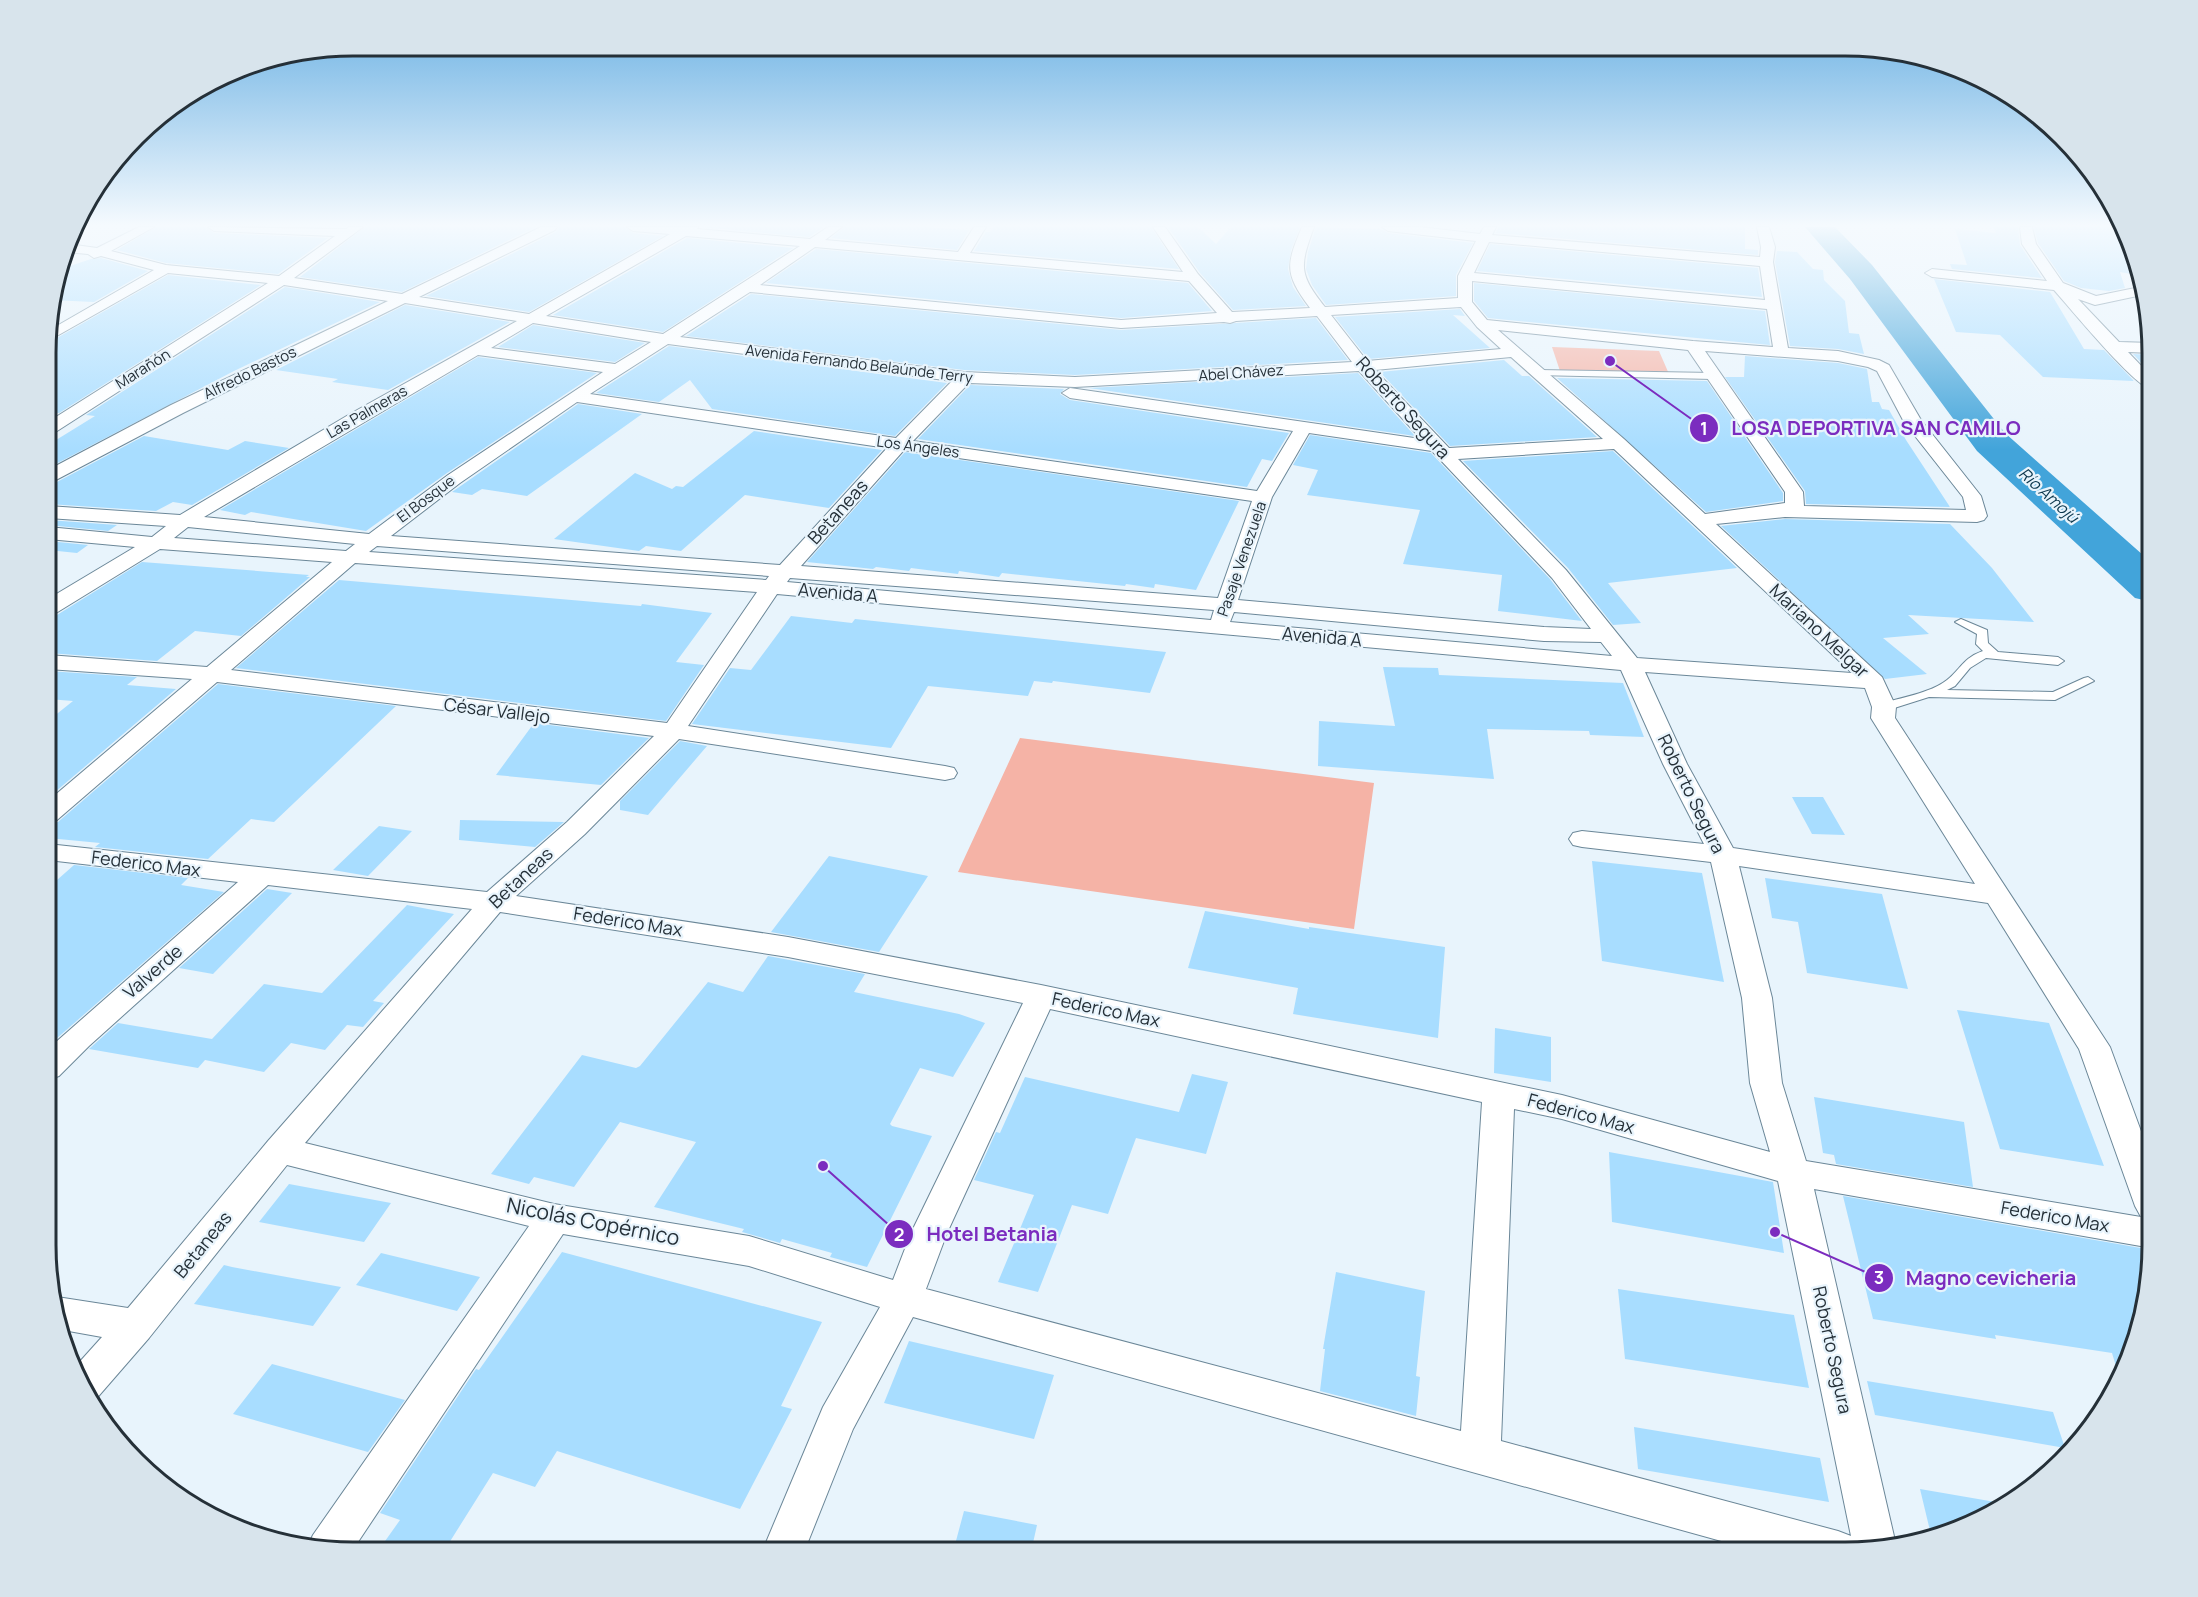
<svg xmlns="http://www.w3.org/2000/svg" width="2198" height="1597" font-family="Manrope,sans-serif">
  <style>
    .green { fill: #f5b3a6 }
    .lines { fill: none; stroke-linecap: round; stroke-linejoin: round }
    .river { fill: #42a4da; fill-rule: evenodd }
    .building { fill: #a8ddff }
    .service-casing { stroke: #6b8798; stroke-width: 2 }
    .minor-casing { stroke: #6b8798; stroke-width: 2 }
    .service { fill: #fff; fill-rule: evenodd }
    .minor { fill: #fff; fill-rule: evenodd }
    .labels { text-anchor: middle; stroke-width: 4.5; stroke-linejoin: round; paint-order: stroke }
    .far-street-label { font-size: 15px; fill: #253038; stroke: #e8f4fc }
    .far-water-label { font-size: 16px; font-style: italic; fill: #0b364c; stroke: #e8f4fc }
    .street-label { font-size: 18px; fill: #253038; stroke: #e8f4fc }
    .near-street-label { font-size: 21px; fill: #253038; stroke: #e8f4fc }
    .rim { fill: none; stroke: #253038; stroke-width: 3 }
    .leader { fill: none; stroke: #7b2cbf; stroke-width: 2 }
    .callout-dot { fill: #7b2cbf; stroke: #e8f4fc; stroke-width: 2 }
    .mark-label { font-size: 18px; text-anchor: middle; font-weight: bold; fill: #fff }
    .callout-label { font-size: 20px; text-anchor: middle; font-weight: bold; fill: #7b2cbf; stroke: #e8f4fc; stroke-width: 4.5; stroke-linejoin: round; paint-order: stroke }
  </style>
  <rect width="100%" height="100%" fill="#e8f4fc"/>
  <!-- green -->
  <path class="green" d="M1552,347L1659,351L1669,374L1560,371Z
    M1020,738L1374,783L1354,929L958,872Z"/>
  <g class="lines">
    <!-- river -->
    <path class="river" d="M1805,227H1835L1872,265L2005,433L2152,563V602L2135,598L1977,451L1850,279Z"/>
  </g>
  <!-- building -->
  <path class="building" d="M156,227H206L214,233L328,238L278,274L166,263L117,250Z
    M365,227H536L402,292L300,277Z
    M559,227H625L633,233L663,236L529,312L426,296L556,232Z
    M700,227H824L809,237Z
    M844,227H926L969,230L957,250L831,238Z
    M993,227H1151L1179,269L974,251L986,232H990Z
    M1168,227H1198L1216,244L1231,227H1300L1291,250L1288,269L1293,287L1306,306L1233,310L1200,273Z
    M1316,227L1381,229L1388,233L1473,243L1456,275V296L1326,305L1312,285L1306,269L1308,252Z
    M1498,227H1745V249L1758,250V255L1496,233Z
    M1993,227H2018L2020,245L2042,278L1952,269L1950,264L1967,265L1955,229L1996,233Z
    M2034,227H2124L2137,275L2120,272L2125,288L2109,291L2081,288L2064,281L2038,243Z
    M687,238L793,248L663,332L553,315Z
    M1490,244L1758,268L1762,297L1477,271Z
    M816,249L1188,283L1212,311L1121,318L766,283Z
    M1777,251L1797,252L1813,269L1823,270L1824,280L1845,301L1849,333L1859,334L1864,354L1838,349L1790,346L1775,262Z
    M101,258L148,271L94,302L51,300L61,269L91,259Z
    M168,275L261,285L59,413L48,412V343Z
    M1934,279L2050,292L2084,349L2104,350L2134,381L2043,377L2000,335L1956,332Z
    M1474,283L1765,311L1770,345L1488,318L1474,301Z
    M285,287L380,302L234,371L48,468V445L95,416L86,415Z
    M751,294L1121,330L1316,318L1348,360L1075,375L964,370L686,336Z
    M405,305L510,322L388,390L332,382L338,379L276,370Z
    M1460,309L1465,316L1453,315L1490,348L1368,359L1335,317Z
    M533,325L645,343L615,362L498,347Z
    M669,346L947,383L895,436L712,409L690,380L659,402L596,393Z
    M2133,354L2152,355V374Z
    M1745,356L1838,363L1867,369L1872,402H1879L1882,409L1889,410L1906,440L1950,507L1806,504L1805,491L1725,377H1744Z
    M478,357L597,373L447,473L366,531L251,512L245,515L220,510Z
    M1504,360L1522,376H1529L1597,437L1450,446L1380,372Z
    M1358,373L1415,436L1089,388Z
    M1557,378L1707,381L1783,493V501L1706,512Z
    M970,385L1064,389L1060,394L1070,400L1289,433L1272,461L1262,459L1247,487L918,439Z
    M578,404L642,414L527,496L482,489L472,495L452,492Z
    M754,431L882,450L829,508L745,495L681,551L646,546L639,551L554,539L635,473L672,489L676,486L683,487Z
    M1310,435L1431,453L1550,579L1582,621L1498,611L1502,575L1403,564L1420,510L1307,495L1318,470L1293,465Z
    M144,436L228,450L245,441L289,448L192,505L173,502L156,511L48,504V484L55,483Z
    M1613,451L1737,568L1608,583L1641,623L1613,625L1568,568L1463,461Z
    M905,452L1239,501L1196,590L1155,584L1154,588L1126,584L1125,586L1002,573L999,577L959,571L958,574L911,568L909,571L876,567L873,569L807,562Z
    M1785,519L1950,524L1992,568L2034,622L1908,615L1929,634L1883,638L1927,674L1885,679L1721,526Z
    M48,520L117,525L108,531L48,525Z
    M48,541L88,545L77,553L48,550Z
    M142,562L309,575L306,577H310L241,636L195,631L157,661L48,653V616L57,615Z
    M339,580L641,606L642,604L712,613L676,662L704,665L666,721L236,668Z
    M791,616L852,623L855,619L1166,652L1150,693L1053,681L1052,683L1034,681L1028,696L928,686L891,748L692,724L730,668L751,670Z
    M1383,667L1438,668L1439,675L1623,683L1644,737L1590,735L1589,731L1487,729L1494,779L1318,766L1319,721L1395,726Z
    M48,671L137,677L127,685L176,689L48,798V721L73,701L48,699Z
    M218,684L396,706L274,822L251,819L208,859L95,847L100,843L48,838V824L58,822Z
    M534,723L649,738L601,785L496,775Z
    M680,741L707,746L648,815L620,810V801Z
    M1792,797H1823L1845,835L1812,834Z
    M460,820L564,822L535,847L459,840Z
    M379,826L412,831L368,876L333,870Z
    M829,856L928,876L879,952L771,932Z
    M1592,861L1702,873L1724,982L1602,961Z
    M74,865L188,878L181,885L224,892L48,1046V888Z
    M1765,878L1882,894L1908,989L1807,973L1798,922L1772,918Z
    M267,889L292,893L213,974L179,968Z
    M407,905L454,914L373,1001L384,1003L363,1027L347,1025L325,1050L291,1043L264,1072L205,1060L198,1068L89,1049L118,1023L212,1039L264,984L322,993Z
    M1205,911L1309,929V927L1445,947L1438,1038L1293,1014L1298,988L1188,968Z
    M768,956L865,974L854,992L959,1014L985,1023L953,1077L920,1068L890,1124L892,1126L932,1136L867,1267L830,1257L832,1253L782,1239L780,1243L742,1232L744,1229L654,1207L696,1142L620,1122L574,1187L534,1177L529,1184L491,1174L582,1055L636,1068L640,1066L708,982L743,992Z
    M1957,1010L2049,1023L2104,1166L2000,1149Z
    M1495,1028L1551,1037V1082L1494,1073Z
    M1192,1074L1228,1082L1206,1154L1136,1138L1108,1214L1072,1205L1038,1292L998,1282L1034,1195L974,1180L996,1132L1000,1133L1025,1077L1179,1112Z
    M1814,1097L1964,1122L1973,1187L1836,1164L1834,1155L1823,1153Z
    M1609,1152L1773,1182L1784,1253L1612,1222Z
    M289,1184L391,1203L364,1242L259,1222Z
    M1843,1196L2152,1250V1264L2137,1344L2119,1376L2112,1353L1995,1335L1996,1339L1873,1319Z
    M562,1252L822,1322L781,1406L792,1409L740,1509L557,1451L535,1487L493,1473L444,1551H378L400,1520L380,1513L476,1369L479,1370Z
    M381,1253L480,1277L457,1311L356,1285Z
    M224,1265L232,1267L341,1287L313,1326L194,1304Z
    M1336,1272L1425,1291L1416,1376L1420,1377L1416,1416L1320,1391L1325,1349H1323Z
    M1618,1289L1794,1315L1809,1388L1625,1359Z
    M909,1341L1054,1375L1034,1439L884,1403Z
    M272,1364L405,1400L368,1452L233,1414Z
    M1867,1381L2053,1412L2065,1448L1875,1415Z
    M1634,1427L1820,1458L1829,1502L1638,1469Z
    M1920,1489L2007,1504L1982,1520L1932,1539Z
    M964,1511L1037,1525L1031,1552H953Z"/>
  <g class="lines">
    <!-- service casing -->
    <g class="service-casing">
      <path id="service" d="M1539,370L1713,373L1717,376L1713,379L1536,375L1535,373Z
        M1961,619L1987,630L1988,643L1998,652L2058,657L2064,661L2058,665L1986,658L1970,668L1955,686L1947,690L2053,692L2084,678L2088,677L2094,681L2055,700L1929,697L1888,710H1880L1878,707L1880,704C1899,698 1931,693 1947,680C1961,669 1963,658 1983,651L1976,644L1977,634L1955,622Z"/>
    </g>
    <!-- minor casing -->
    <g class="minor-casing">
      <path id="minor" d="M139,227H154L111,251L166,265L279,276L335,236L214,231L208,227L346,229L349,227H363L294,278L402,294L541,227H557L555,230L419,297L529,314L670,234L633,231L627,227H698L697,229L810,239L828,227H842L825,240L958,252L974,227H986L970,253L1183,272L1153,227H1165L1198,274L1232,312L1310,308C1284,273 1286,265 1302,227H1314C1300,266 1298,273 1325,307L1458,298V276L1476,241L1388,231L1382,227H1420L1480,234L1484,227H1496L1492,235L1760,257L1761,247L1757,227H1769L1775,247L1773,262L1788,348L1838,351L1879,360L1889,365L1921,420L1981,496L1987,516L1984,520L1977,522L1785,517L1716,524L1882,677L1896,707L1895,718L2110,1047L2152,1161V1248L1814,1189L1896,1545L1846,1552H1761L913,1317L853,1429L804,1552H762L823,1407L880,1307L749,1266L563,1234L352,1551H333L308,1546L313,1535L529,1226L287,1165L149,1338L96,1399L90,1402L75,1367L102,1337L63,1330L52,1298L57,1297L128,1308L268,1141L472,909L268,885L89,1046L59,1076L48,1080V1049L238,882L48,860V844L487,892L567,822L654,736L217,682L57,820L48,822V801L192,679L48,669V655L207,667L332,562L160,549L56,613L48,614V599L135,547L48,539V527L152,537L166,526L48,518V506L180,515L350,414L517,321L405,303L183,413L54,481L48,482V470L171,405L388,301L284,285L54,433L48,434V422L268,283L168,273L48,341V331L154,270L101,256L94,258L88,254L66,252L68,244L97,248ZM686,236L800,246L663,334L546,316ZM1489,242L1760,266L1765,300L1474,273ZM815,247L1189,281L1217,313L1121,320L760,285ZM1472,281L1767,309L1773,347L1693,341L1487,320L1472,302ZM750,292L1121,328L1224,322L1230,323L1236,321L1317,316L1352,362L1075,377L964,372L680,337ZM1461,307L1477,327L1501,349L1367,361L1331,315ZM533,323L651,342L615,364L491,348ZM1498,330L1688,350L1785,492V503L1705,514L1624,439ZM668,344L952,381L896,438L590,394ZM1705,351L1838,361L1868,367L1877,371L1904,422L1963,497L1966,510L1804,506L1803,492ZM478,355L603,372L448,475L369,534L204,517ZM1511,357L1603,439L1449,448L1375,370ZM1359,371L1421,439L1070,388L1062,393L1070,398L1293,431L1257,491L913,441L969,383L1075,387ZM577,402L887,448L780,565L391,536L460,483ZM1309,433L1432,451L1552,578L1591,629L1544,627L1238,600L1272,497ZM1614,449L1852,673L1637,658L1566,570L1458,459ZM904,450L1252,501L1218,598L801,566ZM188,527L355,544L346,551L174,538ZM377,546L769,576L766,580L369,552ZM355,563L757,592L667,723L231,670ZM790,578L1214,610L1211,620L787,582ZM777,594L1621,670L1663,764L1704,844L1582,831L1573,833L1569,839L1573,845L1582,847L1711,862L1742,998L1750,1083L1770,1152L1562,1095L1041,985L788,937L516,896L585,834L679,739L945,780L954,778L957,773L954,768L945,766L688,726ZM1234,612L1544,641L1601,642L1612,656L1230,622ZM1645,672L1865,688L1872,707L1871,718L1975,884L1733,848L1687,764ZM1739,866L1988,903L2079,1049L2135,1206L2141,1217L1806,1161L1782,1083L1772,998ZM500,912L788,957L1023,1003L911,1233L893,1280L749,1236L554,1204L305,1143ZM1050,1009L1482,1102L1461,1431L926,1289L947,1233ZM1514,1109L1562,1119L1778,1181L1851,1536L1838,1531L1501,1441Z
        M2020,227H2032L2036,244L2063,283L2096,296L2140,287L2142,295L2095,305L2078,299L2119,342L2152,343V353L2128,352L2152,377V390C2134,386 2070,308 2054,290L1932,277L1925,273L1932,269L2047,281L2022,244Z"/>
    </g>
    <!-- service -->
    <use href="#service" class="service"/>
    <!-- minor -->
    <use href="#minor" class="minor"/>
  </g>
  <!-- sky -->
  <linearGradient id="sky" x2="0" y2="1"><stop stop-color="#65aee2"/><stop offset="0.5" stop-color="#f5fafe"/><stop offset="1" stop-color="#f5fafe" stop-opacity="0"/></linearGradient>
  <rect width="2198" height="450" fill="url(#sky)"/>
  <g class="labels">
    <!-- far-street labels -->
    <g class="far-street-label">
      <text transform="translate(859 364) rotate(7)" y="5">Avenida Fernando Belaúnde Terry</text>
      <text transform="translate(143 369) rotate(-32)" y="5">Marañón</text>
      <text transform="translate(250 373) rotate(-26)" y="5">Alfredo Bastos</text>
      <text transform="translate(1241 373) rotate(-4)" y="5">Abel Chávez</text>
      <text transform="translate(367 412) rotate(-30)" y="5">Las Palmeras</text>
      <text transform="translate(918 447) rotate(8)" y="5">Los Ángeles</text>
      <text transform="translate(426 499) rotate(-37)" y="5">El Bosque</text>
      <text transform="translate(1242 559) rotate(-71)" y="5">Pasaje Venezuela</text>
    </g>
    <!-- far-water labels -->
    <g class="far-water-label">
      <text transform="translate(2049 495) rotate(42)" y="6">Río Amojú</text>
    </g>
    <!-- street labels -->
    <g class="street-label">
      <text transform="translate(1403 408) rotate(48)" y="6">Roberto Segura</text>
      <text transform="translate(838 512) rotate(-48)" y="6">Betaneas</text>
      <text transform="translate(838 593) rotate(5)" y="6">Avenida A</text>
      <text transform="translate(1819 631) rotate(43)" y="6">Mariano Melgar</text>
      <text transform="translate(1322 637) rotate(5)" y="6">Avenida A</text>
      <text transform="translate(497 711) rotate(7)" y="6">César Vallejo</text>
      <text transform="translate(1691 794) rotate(64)" y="6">Roberto Segura</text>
      <text transform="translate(146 864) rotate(7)" y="6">Federico Max</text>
      <text transform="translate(521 878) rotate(-43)" y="6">Betaneas</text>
      <text transform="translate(628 922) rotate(9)" y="6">Federico Max</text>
      <text transform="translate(153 972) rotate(-41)" y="6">Valverde</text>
      <text transform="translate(1106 1010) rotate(12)" y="6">Federico Max</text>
      <text transform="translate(1581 1114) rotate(15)" y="6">Federico Max</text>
      <text transform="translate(2055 1217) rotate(10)" y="6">Federico Max</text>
      <text transform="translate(203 1245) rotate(-51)" y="6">Betaneas</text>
      <text transform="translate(1832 1350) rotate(78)" y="6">Roberto Segura</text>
    </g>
    <!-- near-street labels -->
    <g class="near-street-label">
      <text transform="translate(593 1222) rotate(11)" y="7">Nicolás Copérnico</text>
    </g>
  </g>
  <!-- crop -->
  <path d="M0 0H2198V1597H0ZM353 56H1845A297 297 0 0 1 2142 353V1245A297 297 0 0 1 1845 1542H353A297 297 0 0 1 56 1245V353A297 297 0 0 1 353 56Z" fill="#d8e4ec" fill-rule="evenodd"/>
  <path class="rim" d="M353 56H1845A297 297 0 0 1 2142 353V1245A297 297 0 0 1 1845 1542H353A297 297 0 0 1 56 1245V353A297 297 0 0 1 353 56Z"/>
  <!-- callouts -->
  <path class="leader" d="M1610 361L1704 428M823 1166L899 1234M1775 1232L1879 1278"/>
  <g class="callout-dot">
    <circle cx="1610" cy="361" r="6"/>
    <circle cx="823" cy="1166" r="6"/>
    <circle cx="1775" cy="1232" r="6"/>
    <circle cx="1704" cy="428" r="15"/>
    <circle cx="899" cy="1234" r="15"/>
    <circle cx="1879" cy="1278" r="15"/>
  </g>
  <g class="mark-label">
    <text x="1704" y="435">1</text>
    <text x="899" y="1241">2</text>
    <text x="1879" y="1284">3</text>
  </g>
  <g class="callout-label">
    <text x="1876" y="435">LOSA DEPORTIVA SAN CAMILO</text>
    <text x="992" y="1241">Hotel Betania</text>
    <text x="1991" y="1285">Magno cevicheria</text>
  </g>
</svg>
